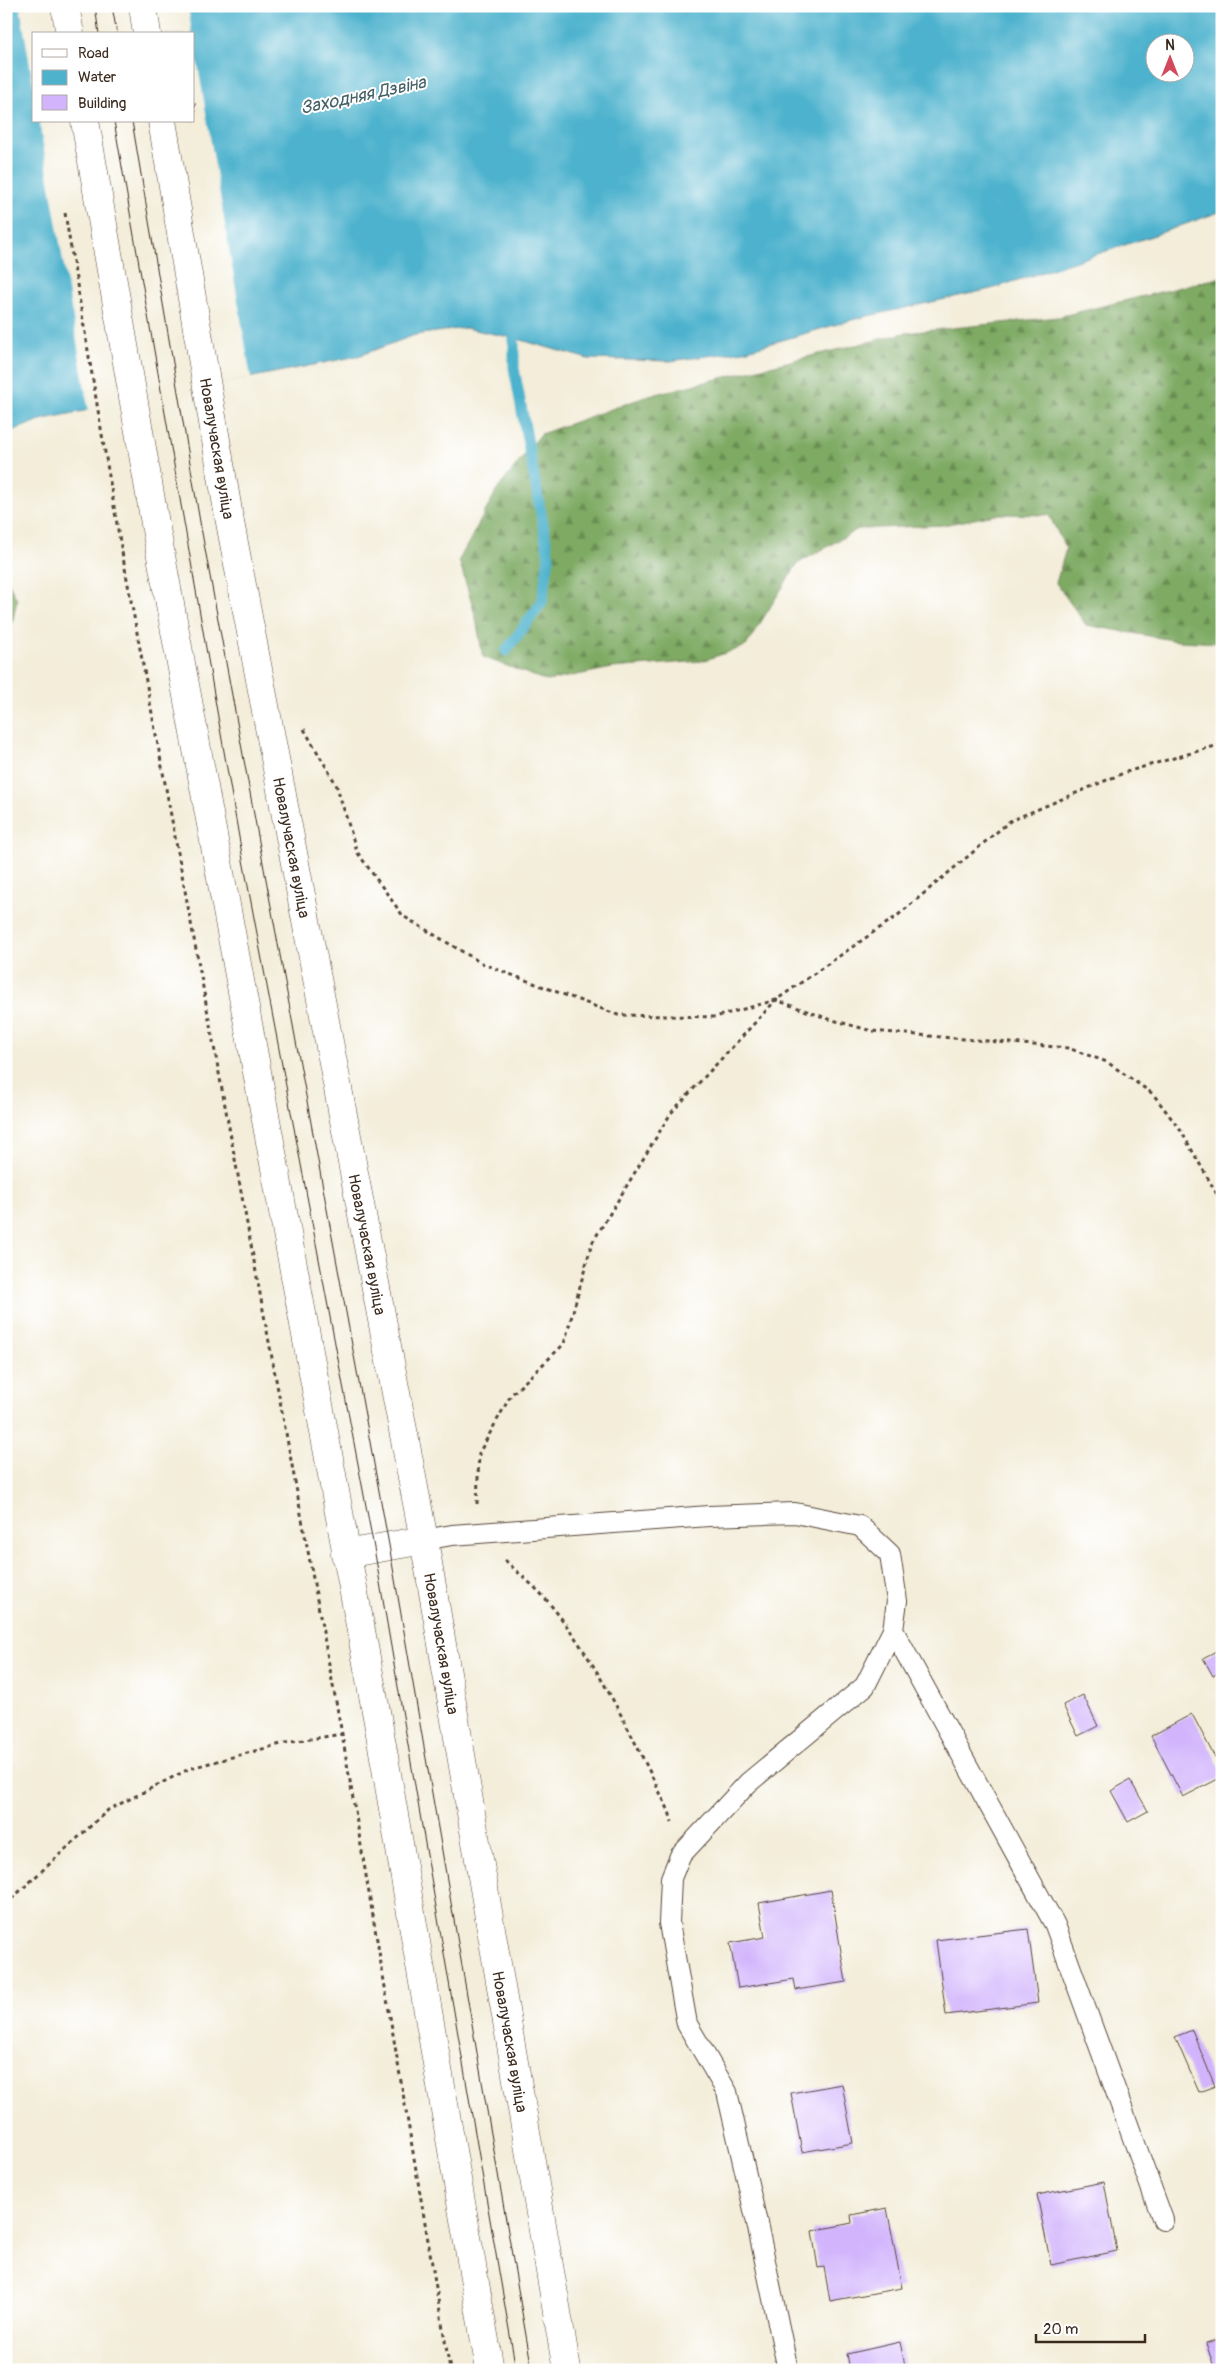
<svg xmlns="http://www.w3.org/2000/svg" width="1228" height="2376" font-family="Pangolin,sans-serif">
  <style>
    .forest { fill: url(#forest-firs); stroke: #5c6a40 }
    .water { fill: #4eb2cd; stroke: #446e76; fill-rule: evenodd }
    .pier { fill: #f3edd9 }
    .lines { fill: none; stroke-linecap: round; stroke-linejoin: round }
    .stream { stroke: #4eb2cd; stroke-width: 11 }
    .building { fill: #d1b4fc }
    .lane-casing { stroke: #57473a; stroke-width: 22 }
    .street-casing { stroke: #57473a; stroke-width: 29 }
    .secondary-casing { stroke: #57473a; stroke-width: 29 }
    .path { stroke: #57473a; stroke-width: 3; stroke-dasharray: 4 4; stroke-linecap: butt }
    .lane { stroke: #fff; stroke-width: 20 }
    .street { stroke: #fff; stroke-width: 28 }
    .secondary { stroke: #fff; stroke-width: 28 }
    .tram { stroke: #3b2a1e; stroke-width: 1 }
    .labels { text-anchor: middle; stroke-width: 4; stroke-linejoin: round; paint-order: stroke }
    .street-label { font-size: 16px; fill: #3b2a1e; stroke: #fff }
    .water-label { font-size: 18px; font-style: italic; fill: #436064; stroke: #fff }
  </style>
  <defs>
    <pattern id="forest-firs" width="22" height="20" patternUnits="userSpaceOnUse" patternTransform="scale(1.25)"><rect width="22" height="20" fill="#7eaa63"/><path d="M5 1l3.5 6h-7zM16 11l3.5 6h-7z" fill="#688b51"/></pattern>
  </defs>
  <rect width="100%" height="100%" fill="#fff"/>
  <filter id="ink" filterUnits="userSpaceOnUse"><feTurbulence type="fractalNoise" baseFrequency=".02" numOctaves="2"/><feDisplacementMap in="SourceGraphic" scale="10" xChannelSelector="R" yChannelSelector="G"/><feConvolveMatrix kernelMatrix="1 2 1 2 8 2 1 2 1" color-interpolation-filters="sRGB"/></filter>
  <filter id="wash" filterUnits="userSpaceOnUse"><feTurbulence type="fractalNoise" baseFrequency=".0096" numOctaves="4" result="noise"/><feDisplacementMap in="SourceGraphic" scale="20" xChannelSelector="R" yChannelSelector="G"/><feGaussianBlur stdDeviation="1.12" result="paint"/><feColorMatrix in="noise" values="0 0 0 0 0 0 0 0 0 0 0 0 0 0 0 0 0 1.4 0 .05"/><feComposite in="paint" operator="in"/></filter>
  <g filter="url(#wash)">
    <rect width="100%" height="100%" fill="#f3edd9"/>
    <!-- forest -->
    <path class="forest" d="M1222,277V643L1178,641L1086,625L1056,583L1066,549L1049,515L1000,514L943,525L858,529L797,564L746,646L702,661L612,668L547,681L483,657L476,618L459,560L497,490L541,434L648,396L905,333L1058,317Z
      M6,577L17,600L6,650Z"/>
    <!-- water -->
    <path class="water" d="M6,6H1222V211L1152,236L991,289L859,318L744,351L670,361L588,359L514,338L465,328L415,335L358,356L44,419L6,433ZM34,34H194V121H34ZM1156,42H1186V72H1156Z"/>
    <!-- pier -->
    <path class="pier" d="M20,6H188L192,34H34V89Z
      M194,42L251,378L89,412L39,121H194Z"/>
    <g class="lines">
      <!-- stream -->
      <path class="stream" d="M506,651L542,602L549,557L514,368V324"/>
    </g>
    <g id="blocks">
      <!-- building -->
      <path class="building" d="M1218,1650L1222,1657V1671L1213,1676L1203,1658Z
        M1083,1695L1098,1726L1078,1736L1063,1705Z
        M1192,1714L1222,1771V1777L1183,1797L1151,1736Z
        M1130,1780L1148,1811L1128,1822L1111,1791Z
        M831,1890L846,1982L796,1990L794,1979L738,1988L730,1943L765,1937L759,1903Z
        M1028,1929L1038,2003L946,2015L936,1940Z
        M1192,2030L1215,2086L1199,2092L1175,2037Z
        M842,2084L853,2143L802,2152L791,2093Z
        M1104,2182L1117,2251L1051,2265L1037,2195Z
        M887,2208L902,2288L830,2301L824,2267L818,2268L812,2231L852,2223L851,2215Z
        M1222,2338V2370H1215L1206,2343Z
        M900,2342L906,2370H850L847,2354Z"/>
    </g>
  </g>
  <g filter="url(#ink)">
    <use href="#blocks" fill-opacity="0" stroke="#57473a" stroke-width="1"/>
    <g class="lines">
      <!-- lane casing -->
      <g class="lane-casing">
        <path id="lane" d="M424,1540L452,1535L709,1516L795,1513L860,1526L890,1554L897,1601L893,1630L865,1686L748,1783L680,1856L671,1878L669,1923L687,2024L727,2092L757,2223L788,2370
          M893,1630L1055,1925L1163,2220"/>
      </g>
      <!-- street casing -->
      <g class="street-casing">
        <path id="street" d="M345,1554L424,1540"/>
      </g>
      <!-- secondary casing -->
      <g class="secondary-casing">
        <g id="secondary">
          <path d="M65,6L70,34"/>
          <path d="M143,6L147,34"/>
          <path d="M85,121L156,529L378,1722L490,2370"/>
          <path id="s1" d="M162,121L229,517L424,1540L567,2370"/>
        </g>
      </g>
      <!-- path -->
      <path class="path" d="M194,103L195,112
        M65,213L119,536L342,1734L450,2370
        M304,729L336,784L357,852L403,916L483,964L618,1015L715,1017L776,1000L897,916L1010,821L1126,772L1222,744
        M477,1504L479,1453L511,1395L564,1344L592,1243L671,1113L776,1000L829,1019L872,1031L1068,1048L1107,1062L1153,1094L1181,1131L1222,1203
        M505,1560C517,1572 532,1584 544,1597C598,1660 632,1737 669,1811L672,1822
        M6,1904L108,1810L191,1768L285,1743L342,1734"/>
      <!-- lane -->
      <use href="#lane" class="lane"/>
      <!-- street -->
      <use href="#street" class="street"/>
      <!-- secondary -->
      <use href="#secondary" class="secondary"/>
      <!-- tram -->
      <path class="tram" d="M95,6L99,34
        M112,6L117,34
        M114,121L243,860L374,1548L516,2370
        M132,121L200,522L389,1545L532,2370"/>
    </g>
  </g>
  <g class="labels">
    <!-- street labels -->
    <g class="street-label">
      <text dy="6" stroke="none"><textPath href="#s1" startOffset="332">Новалучаская вуліца</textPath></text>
      <text dy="6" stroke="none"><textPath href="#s1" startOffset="738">Новалучаская вуліца</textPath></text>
      <text dy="6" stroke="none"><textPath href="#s1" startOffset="1142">Новалучаская вуліца</textPath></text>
      <text dy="6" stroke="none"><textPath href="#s1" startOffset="1548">Новалучаская вуліца</textPath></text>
      <text dy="6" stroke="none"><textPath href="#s1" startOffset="1952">Новалучаская вуліца</textPath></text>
    </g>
    <!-- water labels -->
    <g class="water-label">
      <text transform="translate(363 95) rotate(-12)" y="6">Заходняя Дзвіна</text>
    </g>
  </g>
  <!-- margin -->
  <rect width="1228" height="2376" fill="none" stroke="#fff" stroke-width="25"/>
  <!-- legend -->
  <rect x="32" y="32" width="162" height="90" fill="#ffffff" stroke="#b1aaa5"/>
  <rect x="42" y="49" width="25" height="8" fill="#ffffff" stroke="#b1aaa5"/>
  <text x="78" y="58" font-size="15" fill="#3b2a1e">Road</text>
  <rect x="42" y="70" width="25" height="15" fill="#4eb2cd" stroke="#b1aaa5"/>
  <text x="78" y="82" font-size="15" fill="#3b2a1e">Water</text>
  <rect x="42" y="95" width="25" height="15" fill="#d1b4fc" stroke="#b1aaa5"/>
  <text x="78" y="108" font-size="15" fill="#3b2a1e">Building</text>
  <!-- north arrow -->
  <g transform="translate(1170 58)"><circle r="24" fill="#ffffff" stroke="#b1aaa5"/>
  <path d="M0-4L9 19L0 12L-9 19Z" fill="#d1495b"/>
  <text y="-8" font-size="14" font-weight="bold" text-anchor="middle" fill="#3b2a1e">N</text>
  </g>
  <!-- scale -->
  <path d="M1036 2334v8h109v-8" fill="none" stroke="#3b2a1e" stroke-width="2.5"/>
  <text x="1043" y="2334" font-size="15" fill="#3b2a1e" stroke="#ffffff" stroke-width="4" paint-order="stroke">20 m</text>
</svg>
